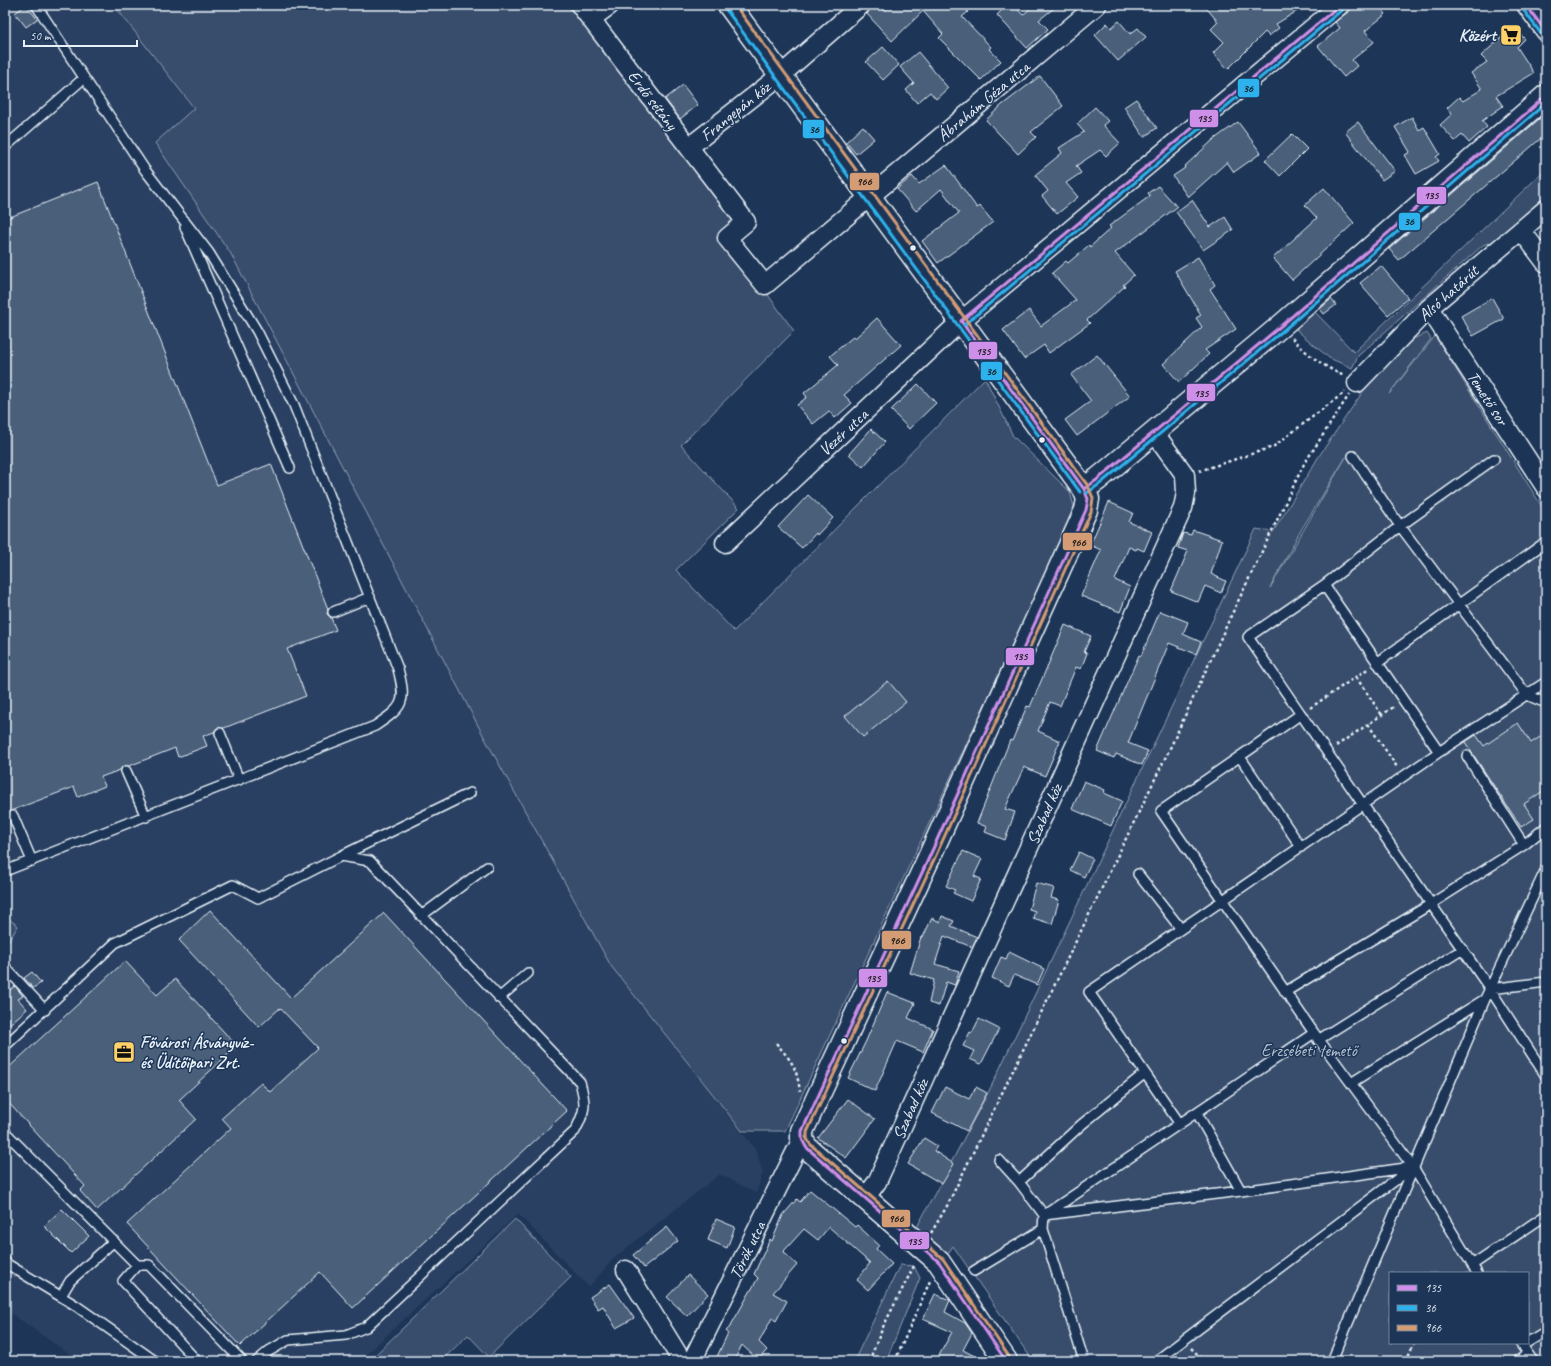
<svg xmlns="http://www.w3.org/2000/svg" width="1551" height="1366" font-family="Caveat,sans-serif">
  <style>
    .built { fill: #2a4162 }
    .green { fill: #374d6c; stroke: #909fb2; fill-rule: evenodd }
    .building { fill: #495e7a; stroke: #e8f1f8 }
    .lines { fill: none; stroke-linecap: round; stroke-linejoin: round }
    .lane-casing { stroke: #e8f1f8; stroke-width: 12 }
    .street-casing { stroke: #e8f1f8; stroke-width: 21 }
    .secondary-casing { stroke: #e8f1f8; stroke-width: 25 }
    .path { stroke: #e8f1f8; stroke-width: 2.5; stroke-dasharray: 3 3; stroke-linecap: butt }
    .lane { stroke: #1d3557; stroke-width: 9 }
    .street { stroke: #1d3557; stroke-width: 18 }
    .secondary { stroke: #1d3557; stroke-width: 22 }
    .bus-1-casing { stroke: #1d3557; stroke-width: 6 }
    .bus-2-casing { stroke: #1d3557; stroke-width: 6 }
    .bus-3-casing { stroke: #1d3557; stroke-width: 6 }
    .bus-1 { stroke: #ce8fe9; stroke-width: 3 }
    .bus-2 { stroke: #2db2ed; stroke-width: 3 }
    .bus-3 { stroke: #d39c74; stroke-width: 3 }
    .bus-dot { fill: #e8f1f8; stroke: #1d3557; stroke-width: 1.5 }
    .labels { text-anchor: middle; stroke-width: 3; stroke-linejoin: round; paint-order: stroke }
    .poi-label { font-size: 17px; font-weight: bold; fill: #e8f1f8; stroke: #1d3557; text-anchor: end }
    .street-label { font-size: 17px; fill: #e8f1f8; stroke: #1d3557 }
    .park-label { font-size: 17px; fill: #b3c0ce; stroke: #1d3557 }
    .line-badge { stroke: #1d3557; stroke-width: 1.5 }
    .pale-badge-label { font-size: 11px; text-anchor: middle; font-weight: bold; fill: #111 }
  </style>
  <rect width="100%" height="100%" fill="#1d3557"/>
  <filter id="ink" filterUnits="userSpaceOnUse"><feTurbulence type="fractalNoise" baseFrequency=".025" numOctaves="2"/><feDisplacementMap in="SourceGraphic" scale="8" xChannelSelector="R" yChannelSelector="G"/><feConvolveMatrix kernelMatrix="1 2 1 2 8 2 1 2 1" color-interpolation-filters="sRGB"/></filter>
  <g filter="url(#ink)">
    <!-- built -->
    <path class="built" d="M5,5H114L194,108L155,143L231,254L483,735L611,966L756,1150L763,1173L756,1193L720,1174L614,1258L589,1287L518,1214L359,1361H335L332,1358L330,1361H79L5,1309Z"/>
    <!-- green -->
    <path class="green" d="M114,5H580L746,222L727,238L794,331L681,445L739,508L676,570L734,631L985,378L1013,436L1070,492L1074,507L1072,518L785,1131H742L611,966L483,735L231,254L155,143L194,108Z
      M1546,169V195L1498,240L1483,245L1358,356L1352,368L1329,358L1292,326L1312,309L1354,352Z
      M1427,333L1431,339L1389,394L1435,336L1546,513V1361H1033L953,1246L947,1255L916,1229L990,1089L1256,529L1273,532L1319,456L1377,371L1415,338ZM1346,457L1270,588L1301,530ZM1390,1273H1528V1343H1390Z
      M5,916L18,926L5,947Z
      M515,1219L571,1277L489,1357L468,1335L441,1361H369Z
      M900,1265L914,1266L920,1278L886,1361H854Z"/>
    <!-- building -->
    <path class="building" d="M26,5L37,19L26,27L15,13Z
      M872,5H879L884,11L891,5H962L968,12L962,17L991,47L989,49L1001,61L981,80L939,38L943,34L923,11L892,41L867,14Z
      M1007,5H1013L1023,15L1034,5H1058L1039,20L1048,29L1027,48L997,15Z
      M1204,5H1307L1276,24L1279,28L1269,36L1265,32L1228,69L1213,53L1224,42L1211,29L1218,22Z
      M1357,5H1378L1386,14L1365,31L1374,42L1352,60L1357,66L1344,77L1318,46L1340,28L1335,22Z
      M1119,21L1130,34L1138,28L1146,37L1118,61L1095,35L1107,23L1111,28Z
      M1513,27L1525,39L1517,47L1534,73L1496,96L1503,106L1482,121L1487,127L1469,143L1462,135L1455,141L1440,125L1452,114L1447,108L1459,97L1463,101L1482,89L1471,73L1487,62L1481,56Z
      M883,47L899,65L883,80L866,62Z
      M918,52L948,88L936,99L930,92L917,103L906,90L914,83L900,67Z
      M1040,76L1063,106L1031,132L1036,137L1018,154L986,120L1002,105Z
      M683,85L698,105L680,119L665,99Z
      M1136,99L1157,128L1144,137L1124,107Z
      M1095,107L1108,121L1103,125L1120,143L1106,156L1100,150L1076,166L1081,173L1066,183L1078,197L1057,214L1042,196L1048,191L1035,175L1062,153L1059,148L1084,132L1077,124Z
      M1546,113V134L1399,260L1389,249Z
      M1412,117L1419,130L1424,127L1440,154L1436,157L1439,161L1416,174L1405,155L1410,152L1395,127Z
      M1238,122L1261,153L1234,172L1227,162L1188,197L1173,176L1185,168L1184,167L1213,140Z
      M1358,122L1395,171L1382,180L1345,132Z
      M863,126L874,139L856,154L846,142Z
      M1292,134L1307,149L1280,176L1265,160Z
      M946,165L977,208L980,206L993,222L938,263L922,241L959,213L941,189L916,211L897,189L912,176L919,184Z
      M98,182L217,485L271,464L328,609L327,614L331,618L336,630L287,649L306,696L224,728H217L214,732L203,736L207,746L178,757L175,748L129,766H123L120,770L101,777L105,786L78,797L74,787L5,813V219Z
      M1158,186L1177,207L1115,253L1134,275L1123,285L1125,286L1087,320L1090,323L1049,353L1044,345L1024,359L1003,330L1029,310L1041,326L1076,300L1052,273L1066,261L1068,263L1089,245L1090,247L1111,228L1109,226L1150,196L1148,193Z
      M1324,188L1354,223L1292,280L1273,258L1317,218L1305,205Z
      M1192,200L1210,227L1225,217L1233,230L1203,250L1176,212Z
      M1198,257L1215,285L1210,289L1236,329L1205,350L1209,354L1179,382L1163,364L1202,327L1196,318L1201,315L1175,271Z
      M1381,266L1408,298L1388,315L1360,283Z
      M1492,298L1504,319L1473,336L1461,316Z
      M1331,299L1336,305L1324,314L1320,309Z
      M877,318L901,345L844,395L852,403L835,418L829,411L813,424L797,405L807,397L804,393L838,365L830,356L854,336L855,338Z
      M1097,355L1130,396L1077,436L1065,420L1091,401L1071,375Z
      M918,384L936,403L909,429L891,410Z
      M871,429L885,442L863,467L849,454Z
      M808,495L833,518L817,535L816,533L802,548L778,527Z
      M1109,502L1133,513L1129,522L1152,532L1144,551L1137,548L1136,550L1129,547L1115,580L1130,587L1120,612L1081,596L1101,550L1090,545Z
      M1193,530L1222,540L1211,574L1226,581L1221,593L1205,586L1198,602L1171,591L1188,551L1178,548L1183,533L1191,535Z
      M1160,611L1188,622L1183,634L1201,642L1196,654L1169,643L1128,743L1148,751L1142,765L1116,754L1114,758L1097,751L1139,655L1141,656Z
      M1065,625L1091,636L1084,652L1087,653L1081,669L1076,667L1060,706L1050,702L1038,731L1060,741L1045,776L1024,767L1005,809L1015,812L1005,840L985,832L987,827L977,823L1010,740L1012,741L1027,706L1030,707Z
      M888,681L906,702L863,737L845,716Z
      M1518,723L1531,743L1546,733V789L1524,804L1534,819L1521,827L1465,742L1476,735L1484,746Z
      M1084,781L1105,790L1104,793L1122,801L1111,826L1072,809Z
      M963,851L982,859L974,876L981,879L971,901L953,893L955,890L946,886Z
      M1079,852L1093,859L1084,877L1070,870Z
      M1036,883L1054,888L1051,898L1059,900L1052,924L1033,918L1035,911L1029,909Z
      M210,910L291,998L384,913L567,1111L353,1308L320,1272L240,1346L127,1224L231,1128L222,1118L261,1083L270,1092L318,1048L280,1008L259,1027L179,940Z
      M942,916L954,921L951,926L977,937L972,947L944,936L935,964L959,971L955,985L946,982L939,1006L929,1003L934,980L910,973L921,937H923L932,918L940,922Z
      M1009,952L1044,969L1037,985L1014,975L1009,986L992,978L1001,957L1006,959Z
      M125,961L157,995L175,979L237,1046L179,1100L196,1119L97,1210L80,1191L85,1186L5,1099V1071Z
      M32,972L41,983L33,988L24,978Z
      M5,984L10,990L15,986L23,996L18,999L27,1009L5,1028Z
      M887,992L915,1003L908,1018L933,1029L923,1052L897,1041L875,1091L848,1078L866,1041Z
      M979,1019L999,1029L981,1064L970,1059L974,1051L963,1046L970,1032L972,1033Z
      M945,1087L969,1099L976,1087L987,1093L967,1131L932,1113Z
      M848,1099L875,1119L846,1158L818,1138Z
      M924,1138L937,1146L934,1151L954,1164L942,1184L908,1164Z
      M810,1190L855,1227L857,1225L879,1245L876,1249L892,1264L868,1290L857,1280L870,1263L829,1227L818,1240L804,1229L783,1252L797,1265L773,1293L787,1301L776,1321L772,1318L759,1342L767,1350L758,1360L742,1345L734,1361H715L728,1333L726,1331L730,1327L758,1278L754,1274L770,1239L772,1241L783,1215L797,1199L800,1202Z
      M62,1209L89,1236L71,1253L44,1226Z
      M716,1219L735,1227L727,1248L708,1240Z
      M667,1227L678,1241L644,1268L633,1255Z
      M688,1275L708,1294L687,1316L667,1297Z
      M610,1284L634,1318L616,1328L603,1306L598,1309L590,1297Z
      M935,1294L950,1300L945,1312L965,1323L972,1333L963,1350L984,1361H936L952,1332L923,1319Z"/>
    <g class="lines">
      <!-- lane casing -->
      <g class="lane-casing">
        <path id="lane" d="M5,147L84,78
          M185,227L290,468
          M1353,456L1400,526L1527,695L1546,703
          M1324,585L1439,752
          M333,612L370,597
          M1377,663L1543,544L1546,548
          M1301,714L1161,811L1314,1033L1413,1167L1477,1273
          M220,733L239,780
          M1467,756L1524,845
          M1240,757L1301,847
          M126,771L146,817
          M13,816L32,861
          M1546,827L1524,845L1431,904L1490,989L1546,1076
          M341,856L470,793
          M5,871L375,726C403,707 407,703 398,669L294,405L257,331L209,253L145,170L36,5
          M1138,874L1181,929
          M421,916L487,867
          M5,967L45,1010
          M1490,989L1546,982
          M1285,992L1431,904L1248,637L1324,585L1400,526L1494,459
          M499,998L528,973
          M1318,1040L1463,949
          M5,1046L115,943L233,885L258,898L341,856L370,861L580,1082C586,1104 586,1110 575,1131L366,1327L346,1335L288,1340L269,1351L257,1361
          M1351,1083L1485,999
          M1197,1113L1241,1191
          M1180,1124L1089,992L1439,752L1546,682
          M5,1132L137,1265H149L242,1361
          M999,1160L1019,1182L1044,1215L1043,1229L1084,1361
          M1019,1182L1081,1125L1145,1073
          M1046,1214L1314,1033
          M1044,1215L1241,1191L1413,1167L1156,1361
          M5,1261L7,1264L75,1305L155,1361
          M137,1265L123,1281L196,1360
          M1472,1265L1546,1215
          M974,1271L1043,1229
          M61,1296L70,1281L114,1241
          M1528,1342L1546,1331
          M1520,1343L1533,1361
          M1332,1361L1485,999L1546,869
          M1518,1361L1528,1354"/>
      </g>
      <!-- street casing -->
      <g class="street-casing">
        <path id="street" d="M580,5L746,222L727,238L765,285L1097,5
          M1526,5L1546,32
          M591,19L610,5
          M689,147L781,75L861,5
          M1521,230L1546,263
          M1429,308L1546,488
          M1357,383L1429,308L1546,209
          M725,543L961,321L1340,5
          M866,1197L877,1182L1183,508L1186,493L1185,475L1154,432
          M626,1270L682,1361
          M692,1361L802,1139"/>
      </g>
      <!-- secondary casing -->
      <g class="secondary-casing">
        <path id="secondary" d="M729,5L1084,489L1088,499L1086,510L927,862L802,1131V1139L806,1147L939,1262L1006,1361
          M1084,489L1098,479L1282,325L1546,96"/>
      </g>
      <!-- path -->
      <path class="path" d="M1292,338C1306,354 1325,367 1344,376
        M1199,471L1273,447L1345,392
        M1356,677L1382,715
        M1310,708L1369,668
        M1368,724L1397,767
        M1336,746L1395,706
        M776,1043C792,1062 796,1065 800,1091
        M931,1233L947,1206L1172,744L1230,618L1304,464L1349,395
        M1191,1348L1204,1361
        M869,1361L883,1327L915,1264
        M895,1361L930,1281
        M1406,1361L1414,1343"/>
      <!-- lane -->
      <use href="#lane" class="lane"/>
      <!-- street -->
      <use href="#street" class="street"/>
      <!-- secondary -->
      <use href="#secondary" class="secondary"/>
      <!-- bus-1 casing -->
      <g class="bus-1-casing">
        <path id="bus-1" d="M1526,5L1546,32
          M1084,489L1098,479L1282,325L1546,96
          M802,1139V1131L927,862L1086,510L1088,499L1084,489L961,321L1340,5
          M802,1139L806,1147L939,1262L1006,1361"/>
      </g>
      <!-- bus-2 casing -->
      <g class="bus-2-casing">
        <path id="bus-2" d="M725,8L1080,492
          M1522,8L1542,35
          M964,325L1343,9
          M1087,493L1101,483L1285,329L1546,103"/>
      </g>
      <!-- bus-3 casing -->
      <g class="bus-3-casing">
        <path id="bus-3" d="M735,5L1088,486L1093,498L1091,512L932,864L807,1132V1139
          M806,1137L810,1144L943,1259L1010,1358"/>
      </g>
      <!-- bus-1 -->
      <use href="#bus-1" class="bus-1"/>
      <!-- bus-2 -->
      <use href="#bus-2" class="bus-2"/>
      <!-- bus-3 -->
      <use href="#bus-3" class="bus-3"/>
    </g>
  </g>
  <!-- icons -->
  <defs>
    <g id="supermarket-square" transform="scale(1.15)"><rect x="-9" y="-9" width="18" height="18" rx="4" fill="#ffd166" stroke="#1d3557"/><path d="M-6-5.5h2.5l.6 2H6L4.5 2H-2.5L-4.4-4H-6ZM-1.5 3.2a1.3 1.3 0 1 0 .1 0ZM3 3.2a1.3 1.3 0 1 0 .1 0Z" fill="#111"/></g>
    <g id="office-square" transform="scale(1.15)"><rect x="-9" y="-9" width="18" height="18" rx="4" fill="#ffd166" stroke="#1d3557"/><path d="M-6-3h4V-5.5h4V-3h4V5H-6ZM-1-4.5V-3h2v-1.5ZM-6 0V1H6V0Z" fill="#111"/></g>
  </defs>
  <g fill-rule="evenodd">
    <use href="#supermarket-square" x="1511" y="35"/>
    <use href="#office-square" x="124" y="1052"/>
  </g>
  <!-- markers -->
  <g class="bus-dot">
    <circle cx="913" cy="248" r="3.5"/>
    <circle cx="1042" cy="440" r="3.5"/>
    <circle cx="844" cy="1041" r="3.5"/>
  </g>
  <g class="labels">
    <!-- poi labels -->
    <g class="poi-label">
      <text x="1496" y="41">Közért</text>
      <text x="140" y="1048" text-anchor="start">Fővárosi Ásványvíz-<tspan x="140" dy="20">és Üdítőipari Zrt.</tspan></text>
    </g>
    <!-- street labels -->
    <g class="street-label">
      <text transform="translate(653 100) rotate(53)" y="6">Erdő sétány</text>
      <text transform="translate(983 101) rotate(-40)" y="6">Ábrahám Géza utca</text>
      <text transform="translate(735 111) rotate(-39)" y="6">Frangepán köz</text>
      <text transform="translate(1448 293) rotate(-42)" y="6">Alsó határút</text>
      <text transform="translate(1488 398) rotate(57)" y="6">Temető sor</text>
      <text transform="translate(843 432) rotate(-43)" y="6">Vezér utca</text>
      <text transform="translate(1044 814) rotate(-66)" y="6">Szabad köz</text>
      <text transform="translate(910 1109) rotate(-66)" y="6">Szabad köz</text>
      <text transform="translate(747 1250) rotate(-64)" y="6">Török utca</text>
    </g>
    <!-- park labels -->
    <g class="park-label">
      <text x="1309" y="1056">Erzsébeti temető</text>
    </g>
  </g>
  <g class="line-badge">
    <rect x="1237" y="78" width="23" height="20" rx="4" fill="#2db2ed"/>
    <rect x="1189" y="109" width="30" height="19" rx="4" fill="#ce8fe9"/>
    <rect x="802" y="119" width="23" height="20" rx="4" fill="#2db2ed"/>
    <rect x="849" y="172" width="31" height="19" rx="4" fill="#d39c74"/>
    <rect x="1416" y="186" width="31" height="19" rx="4" fill="#ce8fe9"/>
    <rect x="1398" y="212" width="23" height="19" rx="4" fill="#2db2ed"/>
    <rect x="968" y="341" width="30" height="19" rx="4" fill="#ce8fe9"/>
    <rect x="980" y="361" width="23" height="20" rx="4" fill="#2db2ed"/>
    <rect x="1186" y="383" width="30" height="19" rx="4" fill="#ce8fe9"/>
    <rect x="1062" y="532" width="31" height="19" rx="4" fill="#d39c74"/>
    <rect x="1005" y="647" width="30" height="19" rx="4" fill="#ce8fe9"/>
    <rect x="881" y="930" width="31" height="20" rx="4" fill="#d39c74"/>
    <rect x="858" y="968" width="30" height="20" rx="4" fill="#ce8fe9"/>
    <rect x="881" y="1209" width="30" height="19" rx="4" fill="#d39c74"/>
    <rect x="899" y="1231" width="31" height="19" rx="4" fill="#ce8fe9"/>
  </g>
  <g class="pale-badge-label">
    <text x="1248" y="92">36</text>
    <text x="1204" y="122">135</text>
    <text x="814" y="133">36</text>
    <text x="864" y="185">966</text>
    <text x="1431" y="199">135</text>
    <text x="1409" y="225">36</text>
    <text x="983" y="355">135</text>
    <text x="991" y="375">36</text>
    <text x="1201" y="397">135</text>
    <text x="1078" y="546">966</text>
    <text x="1020" y="660">135</text>
    <text x="897" y="944">966</text>
    <text x="873" y="982">135</text>
    <text x="896" y="1222">966</text>
    <text x="914" y="1245">135</text>
  </g>
  <!-- margin -->
  <rect width="1551" height="1366" fill="none" stroke="#1d3557" stroke-width="20"/>
  <rect x="10" y="10" width="1531" height="1346" fill="none" stroke="#e8f1f8" stroke-width="1.5" filter="url(#ink)"/>
  <!-- legend -->
  <rect x="1389" y="1272" width="140" height="72" fill="#1d3557" stroke="#6e8097"/>
  <rect x="1397" y="1285" width="20" height="6" fill="#ce8fe9" stroke="#6e8097"/>
  <text x="1425" y="1292" font-size="12" fill="#e8f1f8">135</text>
  <rect x="1397" y="1305" width="20" height="6" fill="#2db2ed" stroke="#6e8097"/>
  <text x="1425" y="1312" font-size="12" fill="#e8f1f8">36</text>
  <rect x="1397" y="1325" width="20" height="6" fill="#d39c74" stroke="#6e8097"/>
  <text x="1425" y="1332" font-size="12" fill="#e8f1f8">966</text>
  <!-- scale -->
  <path d="M24 40v6h113v-6" fill="none" stroke="#e8f1f8" stroke-width="2"/>
  <text x="30" y="40" font-size="12" fill="#e8f1f8" stroke="#1d3557" stroke-width="3" paint-order="stroke">50 m</text>
</svg>
